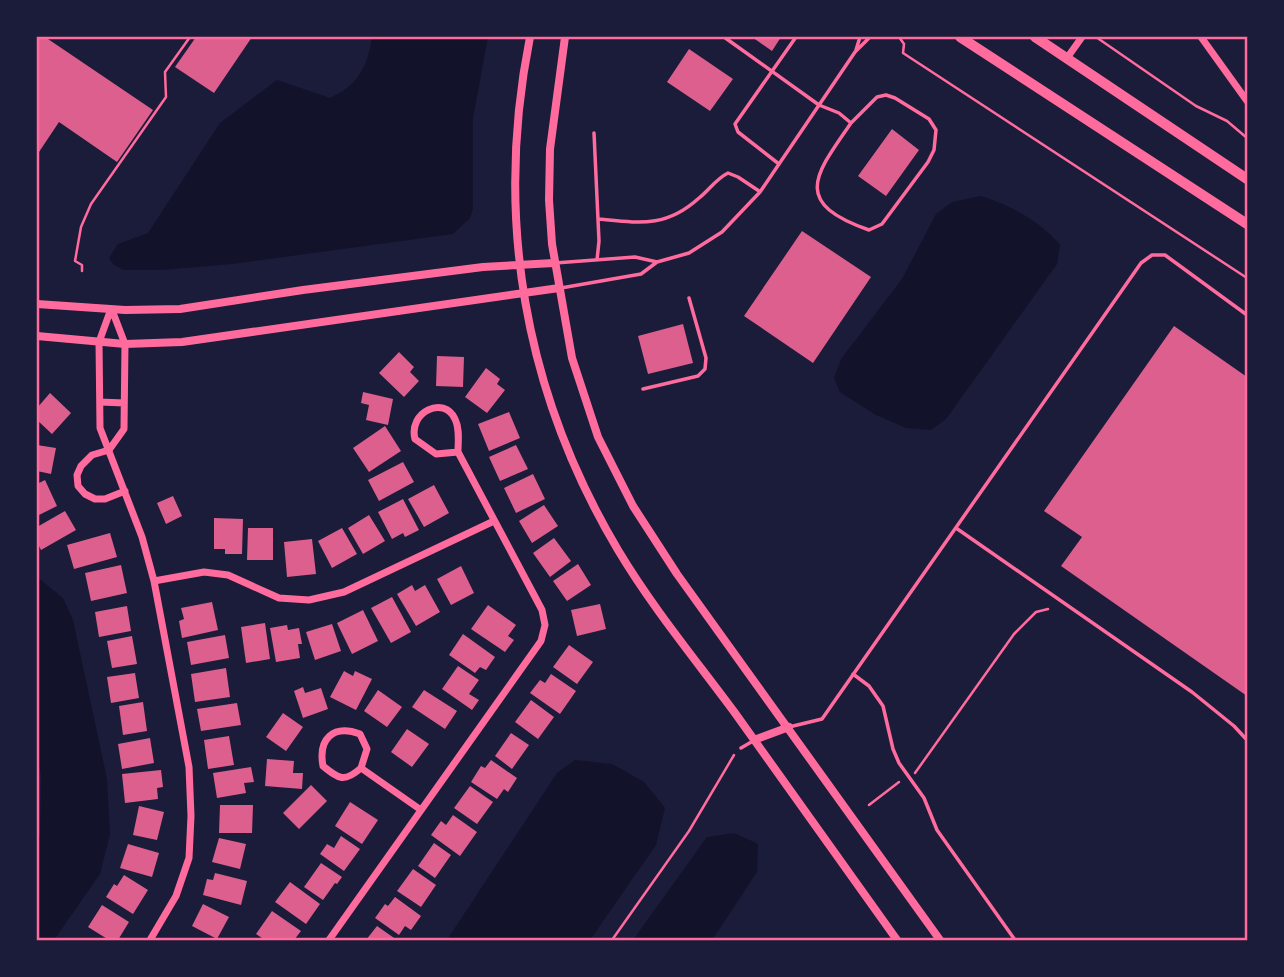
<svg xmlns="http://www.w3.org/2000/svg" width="1284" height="977" font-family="Raleway,sans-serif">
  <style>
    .water { fill: #12122b }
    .building { fill: #dd5f8e }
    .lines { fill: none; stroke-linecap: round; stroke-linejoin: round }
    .path { stroke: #ff6b9d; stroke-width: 2.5 }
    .service { stroke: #ff6b9d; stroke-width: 3.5 }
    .minor { stroke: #ff6b9d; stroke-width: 7 }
    .tertiary { stroke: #ff6b9d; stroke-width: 8 }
    .primary { stroke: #ff6b9d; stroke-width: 10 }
    .neatline { fill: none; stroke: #ff6b9d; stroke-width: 2.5 }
  </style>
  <rect width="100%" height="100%" fill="#1b1b3a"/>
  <!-- water -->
  <path class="water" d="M371,37H488L473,118V208L470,218L453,234L232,264L161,270H124L114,265L109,258L118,244L148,233L220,123L277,80L330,98C349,89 360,79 367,59C369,51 372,45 371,37Z
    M981,196C1010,205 1040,221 1060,245L1057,264L946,419L931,430L906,428L876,415L840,392L834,378L841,359L902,279L936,214L952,202Z
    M37,577L63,598L73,620L107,779L110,834L100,874L54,940H37V842L40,834L41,775L37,758Z
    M575,760L612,764L644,782L665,808L656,845L590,940H447L557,773Z
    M734,833L758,844L757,872L712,940H633L707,837Z"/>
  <!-- building -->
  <path class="building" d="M37,37H45L153,110L117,162L59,122L37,155Z
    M196,37H252L214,93L175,67Z
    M752,37H781L772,51Z
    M689,49L733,79L710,111L667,82Z
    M892,129L919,150L886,196L858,176Z
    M802,231L871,277L813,363L744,316Z
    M683,324L693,363L648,374L638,336Z
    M1174,326L1247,377V696L1061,566L1082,537L1044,511Z
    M399,352L414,367L410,372L419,381L404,397L379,373Z
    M437,356L464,357L463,387L436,386Z
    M486,368L500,379L497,384L505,390L487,413L465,397Z
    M363,392L393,399L388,425L366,420L369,405L361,403Z
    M50,393L71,413L52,434L37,420V408Z
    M509,412L520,438L489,451L478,424Z
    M385,426L401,451L369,472L353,448Z
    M37,445L56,448L51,474L37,471Z
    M516,445L528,469L500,481L489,457Z
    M403,462L414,482L379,501L368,480Z
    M533,474L545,499L516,513L504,488Z
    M45,480L57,506L37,516V484Z
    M434,485L449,513L424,527L408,499Z
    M173,496L182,516L166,524L157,503Z
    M403,499L419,530L405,537L403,533L392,539L378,512Z
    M544,505L558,526L532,543L519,521Z
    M65,511L76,530L41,550L37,542V527Z
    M369,515L385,541L363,554L348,528Z
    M214,518L243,519L242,554H225V549H214Z
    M248,528H273V560H247Z
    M342,528L357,554L332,568L318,541Z
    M110,533L117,557L74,569L67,545Z
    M554,538L571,561L550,577L533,553Z
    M312,539L316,574L287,577L284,542Z
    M578,564L591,585L567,601L553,581Z
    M121,565L127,593L91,601L85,573Z
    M461,566L474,593L451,605L437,579Z
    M412,585L415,591L425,585L440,612L416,626L397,594Z
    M392,597L411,632L391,643L371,608Z
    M212,602L218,630L182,638L179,621L184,619L181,608Z
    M600,604L606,629L577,636L571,610Z
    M488,605L516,625L508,636L514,640L505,652L471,629Z
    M127,606L131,631L99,637L95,612Z
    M363,610L378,641L352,654L337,623Z
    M265,623L270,659L246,663L241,627Z
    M332,624L341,651L315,660L306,632Z
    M287,625L288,630L299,628L302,644H298L300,658L276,662L270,628Z
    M463,634L495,657L486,670L480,667L475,673L449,655Z
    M225,635L229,658L191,665L187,642Z
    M132,636L137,664L112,668L107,641Z
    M569,645L593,662L577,684L553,667Z
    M458,666L479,680L469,694L479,700L472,710L442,689Z
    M226,668L230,697L195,702L191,674Z
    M344,671L353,676L355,671L372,679L356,710L330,697Z
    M135,673L139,698L111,703L107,677Z
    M551,674L576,691L560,714L530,693L540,680L545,683Z
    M303,687L305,693L321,688L328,709L303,718L294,691Z
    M378,690L402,707L387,727L364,711Z
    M424,690L457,711L445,729L412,707Z
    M531,700L554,717L538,739L515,722Z
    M143,702L147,731L123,735L119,706Z
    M237,703L241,725L201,731L197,709Z
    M283,713L303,727L286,751L266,737Z
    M407,729L429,744L412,767L391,752Z
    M511,733L529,745L512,769L495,756Z
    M229,736L234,765L208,769L204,740Z
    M150,738L154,763L122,769L118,744Z
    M267,759L294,761L293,773H303L302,789L265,786Z
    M491,760L517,778L508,792L504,789L497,799L471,782L481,766L485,768Z
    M251,767L254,782L244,783L246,793L217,798L213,773Z
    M161,770L163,787L157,788L158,799L125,803L122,774Z
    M311,785L327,801L299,829L283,813Z
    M470,786L493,802L477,824L454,808Z
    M350,802L378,820L362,844L335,826Z
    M220,805H253L252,833H219Z
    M139,806L164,812L157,840L133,835Z
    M453,815L477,832L460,856L431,835L441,821L446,825Z
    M341,836L360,849L344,871L320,854L327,844L334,848Z
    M219,838L246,844L240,869L212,862Z
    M434,843L451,855L435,878L418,866Z
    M128,844L159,853L152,877L120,868Z
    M321,863L342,877L337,884L335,883L323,900L304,887Z
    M413,869L436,885L421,907L397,891Z
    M215,873L247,881L241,905L203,895L207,879L213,880Z
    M124,875L148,890L133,914L106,897L114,884L117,886Z
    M290,882L320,904L306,924L275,902Z
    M395,897L421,916L411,930L405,926L399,935L375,918L385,904L388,906Z
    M203,904L229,917L217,939L192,926Z
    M102,905L129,922L118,940H109L88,927Z
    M272,911L301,931L294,940H265L256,934Z
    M377,926L397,940H366Z"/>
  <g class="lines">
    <!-- path -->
    <path class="path" d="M899,37L904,44L903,53L1247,278
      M1096,37L1196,106L1227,121L1247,138
      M82,271V265L75,261L81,227L91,204L166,97L165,72L190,37
      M915,773L1014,634L1036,612L1048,609
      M869,805L899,782
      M612,940L689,831L734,755"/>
    <!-- service -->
    <path class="service" d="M724,37L819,105L839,113L851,123L877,97L886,95L895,98L929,119L936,130L934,150L928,162L882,224L869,230C792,203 814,176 851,123
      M856,50L860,37
      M594,133L599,241L597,260
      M779,164L738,132L735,124L796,37
      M598,219C640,223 666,228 699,198C709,190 716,179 728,173L738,177L759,191
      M555,263L635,257L657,262
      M561,288L641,274L657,262L689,253L722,232L760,192L855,52L870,37
      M643,389L698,376L705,369L706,358L689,298
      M956,528L1192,692L1234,726L1247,740
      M853,674L869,686L883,706L893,749L899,763L924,798L937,830L1015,940
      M789,727L822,719L1141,263L1152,255H1165L1247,315
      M741,748L753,741"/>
    <!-- minor -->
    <path class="minor" d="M1201,37L1247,101
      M1067,58L1082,37
      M111,309L99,342L100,428L142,537L154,581L189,767L191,816L189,858L176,896L150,940
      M112,310L125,344L124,429L109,450L92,455L81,466L77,475L78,486L85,494L95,499H105L125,491
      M100,402L124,403
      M154,581L204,572L228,575L279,598L309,600L344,592L494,521
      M361,768C344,783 339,779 323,766C318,739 333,724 360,734L367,749L361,768L421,810
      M329,940L541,641L545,625L542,610L458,452C458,441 460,429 455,419C444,395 408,412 415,439L436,454L458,452"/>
    <!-- tertiary -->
    <path class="tertiary" d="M530,37C494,217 524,392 618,550C652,607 695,659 735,713C789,788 843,864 897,940
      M565,37L550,149L549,200L552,244L572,358L598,437L633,506L677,574L940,940
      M37,304L125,310L180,309L303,290L483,267L554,263
      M37,336L125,344L182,342L559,288
      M754,740L789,727"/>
    <!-- primary -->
    <path class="primary" d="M960,37L1247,224
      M1035,37L1247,179"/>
  </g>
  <!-- border -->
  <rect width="1284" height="977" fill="none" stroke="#1b1b3a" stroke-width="77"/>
  <rect x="38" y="38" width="1208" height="901" class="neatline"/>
</svg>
